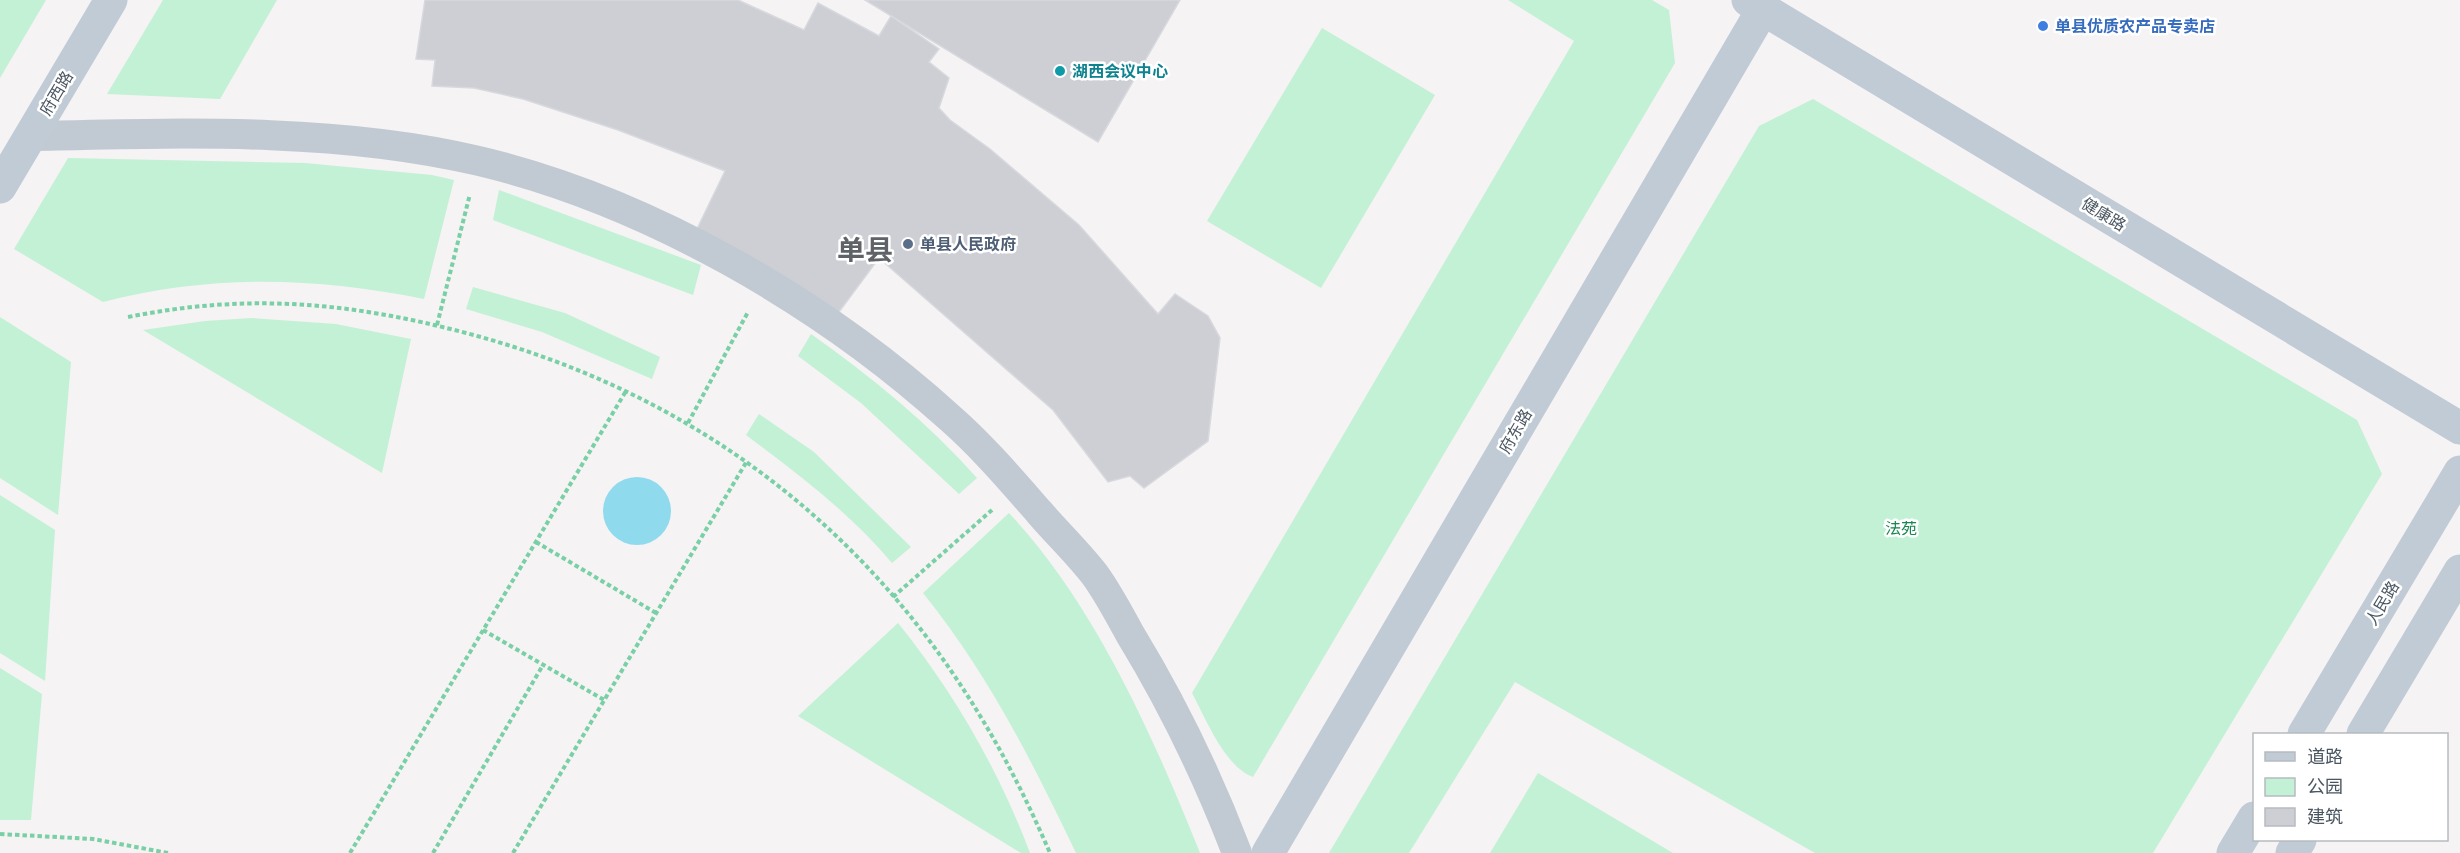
<svg xmlns="http://www.w3.org/2000/svg" width="2460" height="853" font-family="Figtree,'Noto Sans SC',sans-serif">
  <style>
    .green { fill: #c3f1d5 }
    .water { fill: #90daee }
    .building { fill: #cdcfd5; stroke: #d7d9de; stroke-width: 1.5 }
    .lines { fill: none; stroke-linecap: round; stroke-linejoin: round }
    .path { stroke: #7ad0a6; stroke-width: 4; stroke-dasharray: 4.5 3; stroke-linecap: butt }
    .street { stroke: #c1cad2; stroke-width: 30 }
    .secondary { stroke: #c1cbd6; stroke-width: 33 }
    .shop-dot { fill: #3f7fe0; stroke: #fff; stroke-width: 2 }
    .culture-dot { fill: #0f9aa8; stroke: #fff; stroke-width: 2 }
    .service-dot { fill: #5c6f8a; stroke: #fff; stroke-width: 2 }
    .labels { text-anchor: middle; stroke-width: 5; stroke-linejoin: round; paint-order: stroke }
    .shop-label { font-size: 16px; font-weight: bold; fill: #366cbe; stroke: #fff; text-anchor: start }
    .culture-label { font-size: 16px; font-weight: bold; fill: #0d838f; stroke: #fff; text-anchor: start }
    .street-label { font-size: 16px; fill: #4a5661; stroke: #fff }
    .service-label { font-size: 16px; font-weight: bold; fill: #4e5e75; stroke: #fff; text-anchor: start }
    .park-label { font-size: 16px; fill: #17864f; stroke: #fff }
    .town-label { font-size: 28px; font-weight: bold; fill: #5f6368; stroke: #fff }
  </style>
  <rect width="100%" height="100%" fill="#f5f3f3"/>
  <!-- green -->
  <path class="green" d="M0,0H46L0,78Z
    M163,0H277L220,99L107,94Z
    M1508,0H1652L1669,10L1675,63L1253,777C1225,767 1206,719 1192,693L1574,41Z
    M1322,28L1435,95L1321,288L1207,221Z
    M1813,99L2357,420L2382,474L2153,853H1815L1515,682L1409,853H1329L1759,126Z
    M68,158L305,163L432,175L454,180L424,299C315,277 212,274 103,302L14,249Z
    M499,190L701,265L693,295L493,220Z
    M473,287L565,313L660,357L652,379L542,332L466,309Z
    M0,317L71,362L58,515L0,478Z
    M252,318L336,324L411,339L382,473L143,330L205,321Z
    M811,334C872,377 928,423 977,478L959,494L861,403L798,356Z
    M759,414L814,452L911,547L892,563C849,512 798,474 746,435Z
    M0,495L55,530L45,681L0,653Z
    M1009,513C1096,606 1153,736 1200,853H1076C1032,761 987,672 923,593Z
    M898,623C954,692 999,771 1030,853H1021L798,716Z
    M0,668L42,694L31,820H0Z
    M1538,773L1673,853H1490Z"/>
  <!-- water -->
  <path class="water" d="M603 511a34 34 0 1 1 68 0a34 34 0 1 1-68 0Z"/>
  <!-- building -->
  <path class="building" d="M425,0H738L804,30L818,3L879,36L891,16L939,49L929,62L949,78L939,108L950,120L990,149L1079,225L1158,314L1175,294L1208,316L1220,338L1208,441L1144,488L1130,476L1108,482L1053,410L879,258L836,316L696,231L725,171L618,130L523,99L474,88L432,86L435,60L416,59Z
    M865,0H1180L1098,142Z"/>
  <g class="lines">
    <!-- path -->
    <path class="path" d="M128,317C248,293 349,302 466,333C687,391 864,522 982,719C1008,762 1030,807 1050,853
      M437,325L470,194
      M688,423L748,312
      M536,542L656,613
      M893,597L992,510
      M483,630L604,700
      M0,834L93,839L168,853
      M350,853L626,391
      M433,853L543,665
      M513,853L747,461"/>
    <!-- street -->
    <path class="street" d="M30,136C177,133 336,127 479,161C647,201 822,302 950,418C982,446 1011,480 1039,512C1057,533 1078,553 1095,575C1108,593 1119,614 1130,634C1172,703 1208,777 1237,853"/>
    <!-- secondary -->
    <path class="secondary" d="M1748,0L2460,428
      M0,187L111,0
      M2304,734L2460,472
      M2363,734L2460,571
      M1268,853L1763,9
      M2233,853L2254,818
      M2292,853L2300,840"/>
  </g>
  <!-- markers -->
  <circle class="shop-dot" cx="2043" cy="26" r="6"/>
  <circle class="culture-dot" cx="1060" cy="71" r="6"/>
  <circle class="service-dot" cx="908" cy="244" r="6"/>
  <g class="labels">
    <!-- shop labels -->
    <g class="shop-label">
      <text x="2055" y="32">单县优质农产品专卖店</text>
    </g>
    <!-- culture labels -->
    <g class="culture-label">
      <text x="1072" y="77">湖西会议中心</text>
    </g>
    <!-- street labels -->
    <g class="street-label">
      <text transform="translate(56 93) rotate(-59)" y="6">府西路</text>
      <text transform="translate(2104 214) rotate(31)" y="6">健康路</text>
      <text transform="translate(1515 431) rotate(-60)" y="6">府东路</text>
      <text transform="translate(2382 603) rotate(-59)" y="6">人民路</text>
    </g>
    <!-- service labels -->
    <g class="service-label">
      <text x="920" y="250">单县人民政府</text>
    </g>
    <!-- park labels -->
    <g class="park-label">
      <text x="1901" y="534">法苑</text>
    </g>
    <!-- town labels -->
    <g class="town-label">
      <text x="865" y="260">单县</text>
    </g>
  </g>
  <!-- legend -->
  <rect x="2253" y="733" width="195" height="108" fill="#ffffff" stroke="#b7bbc0" stroke-width="1.5"/>
  <rect x="2265" y="752" width="30" height="9" fill="#c1cbd6" stroke="#b7bbc0" stroke-width="1.5"/>
  <text x="2307" y="763" font-size="18" fill="#4a5661">道路</text>
  <rect x="2265" y="778" width="30" height="18" fill="#c3f1d5" stroke="#b7bbc0" stroke-width="1.5"/>
  <text x="2307" y="793" font-size="18" fill="#4a5661">公园</text>
  <rect x="2265" y="808" width="30" height="18" fill="#cdcfd5" stroke="#b7bbc0" stroke-width="1.5"/>
  <text x="2307" y="823" font-size="18" fill="#4a5661">建筑</text>
</svg>
